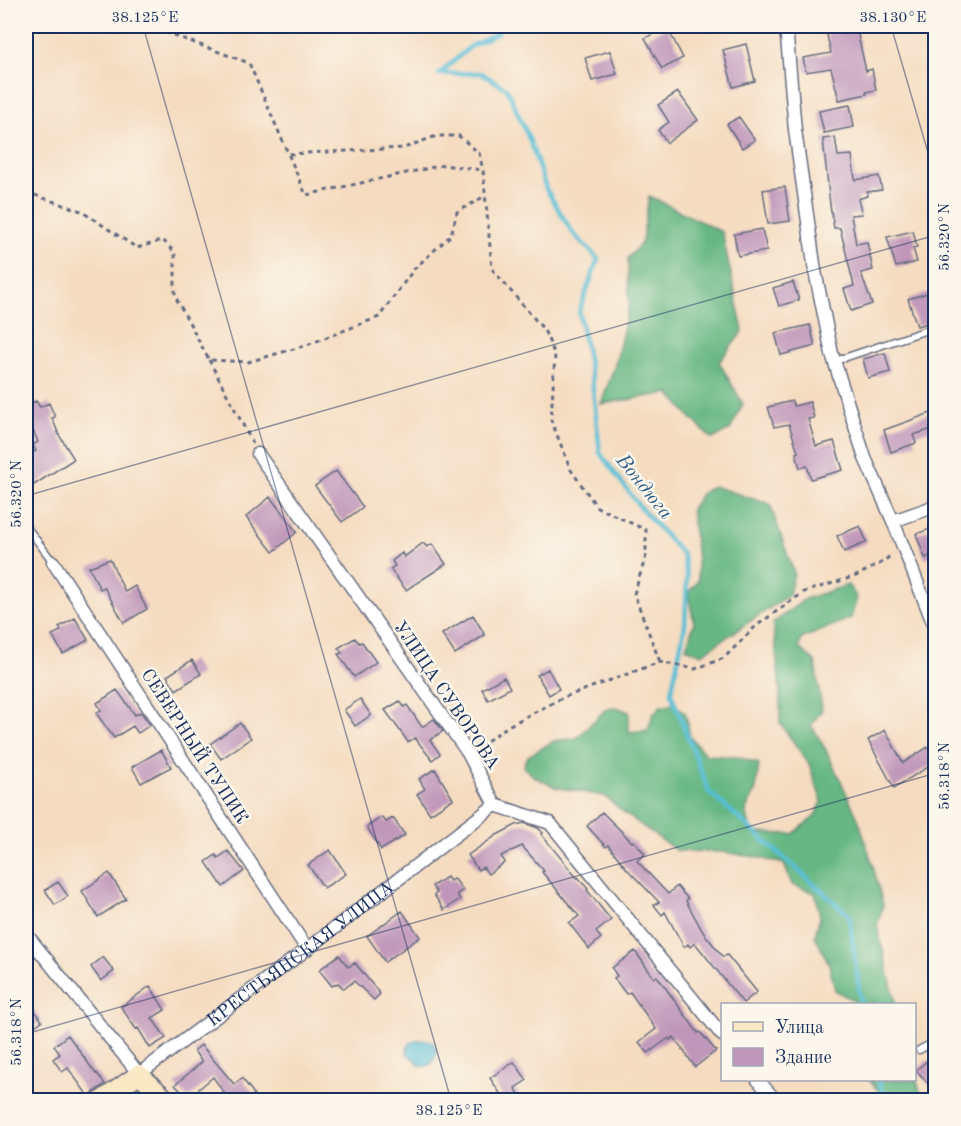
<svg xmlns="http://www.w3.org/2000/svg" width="961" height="1126" font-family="'Old Standard TT',serif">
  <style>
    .forest { fill: #66b783; stroke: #407370; stroke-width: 1.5 }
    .water { fill: #57bed5; stroke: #39769a; stroke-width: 1.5 }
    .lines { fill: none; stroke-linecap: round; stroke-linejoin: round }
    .stream { stroke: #57bed5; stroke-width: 4.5 }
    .building { fill: #c097ba }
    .lane-casing { stroke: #676c80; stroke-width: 9 }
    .street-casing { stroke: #676c80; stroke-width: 15 }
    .secondary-casing { stroke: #676c80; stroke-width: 21 }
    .path { stroke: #676c80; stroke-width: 3; stroke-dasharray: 4.5 4.5; stroke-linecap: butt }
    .lane { stroke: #fff; stroke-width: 6 }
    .street { stroke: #fff; stroke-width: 12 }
    .secondary { stroke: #fae7c3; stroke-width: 18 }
    .ticks { fill: none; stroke: #1b2f5e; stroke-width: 1.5; stroke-opacity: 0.45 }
    .labels { text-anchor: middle; stroke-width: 5; stroke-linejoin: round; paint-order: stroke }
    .street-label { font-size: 18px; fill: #1b2f5e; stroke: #fbf7ec }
    .water-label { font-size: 20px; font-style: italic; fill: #2d5a82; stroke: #fbf7ec }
    .neatline { fill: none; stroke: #1b2f5e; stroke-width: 2 }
    .ticks-label { font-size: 15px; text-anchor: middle; fill: #1b2f5e }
  </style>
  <rect width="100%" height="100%" fill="#fbf7ec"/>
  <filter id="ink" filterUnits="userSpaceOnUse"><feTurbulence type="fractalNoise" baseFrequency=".0167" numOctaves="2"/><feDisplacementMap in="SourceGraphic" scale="12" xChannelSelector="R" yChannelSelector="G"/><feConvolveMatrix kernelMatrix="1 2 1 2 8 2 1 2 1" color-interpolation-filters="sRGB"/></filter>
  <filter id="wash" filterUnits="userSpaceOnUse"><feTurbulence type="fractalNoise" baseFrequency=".008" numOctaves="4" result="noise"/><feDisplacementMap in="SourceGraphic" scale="24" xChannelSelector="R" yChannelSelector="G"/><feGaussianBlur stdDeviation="1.35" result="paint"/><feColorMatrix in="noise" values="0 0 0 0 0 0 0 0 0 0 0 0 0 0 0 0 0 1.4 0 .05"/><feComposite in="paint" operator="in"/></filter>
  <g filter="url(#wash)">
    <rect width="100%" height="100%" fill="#f5dcc0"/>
    <!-- forest -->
    <path class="forest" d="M649,196L722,232L743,331L719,362L743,404L730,430L712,439L690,417L669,393L601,404L615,365L629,305L628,258L642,242Z
      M713,486L770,504L794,573L789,595L702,654L686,648L694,623L688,593L698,581L697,560L691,509L701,494Z
      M848,585L857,598L851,618L801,639L799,648L815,661L822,710L811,725L826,750L844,788L859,821L873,866L883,905L877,926L896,1004H854V1001L835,990L829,964L815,936L820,916L815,893L792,885L784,864L756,857L722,852L677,851L627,815L604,796L555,787L535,777L524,768L525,760L528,756L554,741L577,738L606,709L616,707L629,712V732L648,730L653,714L662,705L675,704L686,714L690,737L706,755L738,757L759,764L756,789L746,810L751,833L793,834L814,817L822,802L809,764L780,723V690L773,623L805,599Z
      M915,1076L923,1100H886L869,1080H914Z"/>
    <!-- water -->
    <path class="water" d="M418,1040C431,1040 434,1039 437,1053L432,1063L427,1066H421L407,1053C407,1045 410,1042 418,1040Z"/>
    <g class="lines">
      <!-- stream -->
      <path class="stream" d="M498,26V33L471,46L439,74L481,73L507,89L530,141L546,189L572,232L598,259L579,312L592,380L600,453L640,507L683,555L687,577L685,625L671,693L709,792L849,915L861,1004
        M878,1080L886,1100"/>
    </g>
    <g id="blocks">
      <!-- building -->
      <path class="building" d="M825,26H856L866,71L872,69L876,90L866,92L867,94L839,100L831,68L806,72L803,58L831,53Z
        M667,27L683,58L662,69L645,38Z
        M746,44L755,81L733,87L723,50Z
        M610,51L617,74L592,81L585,58Z
        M678,92L698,120L667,143L658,130L669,122L658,105Z
        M850,105L854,127L824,133L819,111Z
        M739,117L755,140L742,148L727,124Z
        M835,137L838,156L852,155L855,180L879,176L882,190L867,192V196L858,199L862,214L851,215L856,244L867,242L873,270L861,273L872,304L851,311L844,289L854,286L840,228H834L830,205L823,139Z
        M785,187L790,221L768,224L763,190Z
        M762,229L767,251L738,256L734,234Z
        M913,231L917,247L913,248L917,262L896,267L887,237Z
        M793,282L799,300L779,306L773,288Z
        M931,292L936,305V321L917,326L908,299Z
        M810,325L815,346L781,355L775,333Z
        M885,353L890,372L868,378L863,359Z
        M36,401L40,407L49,403L55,417L52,418L59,435L74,459L26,490V457L36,451L33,445L38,442L26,414V406Z
        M792,401L794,406L810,402L814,418L808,419L816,446L834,441L843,470L811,479L807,466L800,468L796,453L798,452L789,424L774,427L768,407Z
        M936,411V428L913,435L916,443L891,452L884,430Z
        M336,471L363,507L342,522L315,486Z
        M270,497L297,532L273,552L246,517Z
        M860,526L867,542L844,552L837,536Z
        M936,527V554L925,558L916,534Z
        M423,543L427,547L432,544L446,564L406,590L390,569L395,566L392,561L402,553L404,557Z
        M110,559L125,592L135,586L147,609L124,623L104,587L100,589L89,567Z
        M473,615L485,635L455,654L442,634Z
        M75,618L88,640L63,654L52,635L61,631L59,627Z
        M355,638L359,643L362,642L376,662L354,677L338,654L342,653L338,648Z
        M192,660L201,674L176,690L167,676Z
        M548,669L559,689L549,695L537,675Z
        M504,677L510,688L488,700L482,689Z
        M117,690L135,715L141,712L150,725L138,733L133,726L114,738L96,713L101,710L97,703Z
        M360,699L371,715L355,726L344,710Z
        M400,701L404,707L407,705L422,727L434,719L443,731L430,740L440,754L432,760L415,738L408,742L385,710Z
        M240,723L251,738L221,759L210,744Z
        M885,730L903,763L928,747L936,762L894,788L868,740Z
        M161,750L171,767L141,783L132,767Z
        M435,769L453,799L430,814L417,794L425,789L419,779Z
        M602,812L632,842L634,841L645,854L637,861L668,894L677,886L688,899L686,901L703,932L723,957L727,955L757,992L743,1003L695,943L690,947L688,944L684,947L665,912L662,915L654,905L659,902L627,869L608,845L606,847L587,826Z
        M382,817L386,822L393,818L405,835L381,850L367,827Z
        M524,823L538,828L543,833L541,834L577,878L578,877L588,889L587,890L611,920L596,932L601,938L589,949L569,923L579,916L542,872L544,871L522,846L501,856L505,862L488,874L483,867L478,870L468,855L497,835L516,825Z
        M330,850L346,874L324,888L308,865Z
        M228,851L244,871L223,887L206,862L216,855L218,858Z
        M109,873L126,899L98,917L82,891Z
        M447,877L450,881L454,878L463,890L457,894L460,899L444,910L434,895L437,893L432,886Z
        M58,882L68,896L55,905L45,890Z
        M402,911L420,937L385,962L367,936Z
        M635,951L654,978L657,976L698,1033L700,1032L716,1051L695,1067L674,1037L670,1040L669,1038L648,1053L639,1042L656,1029L630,992L626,994L614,978L617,976L612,968Z
        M339,955L348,967L355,963L380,994L374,1000L354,981L344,989L338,983L332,986L319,970Z
        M103,957L114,971L101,981L91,967Z
        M150,986L165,1010L152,1018L166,1038L150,1048L138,1028L136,1029L121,1007Z
        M26,997L42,1021L26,1032Z
        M68,1035L96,1074L97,1073L105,1084L95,1091L92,1095L91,1100L68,1068L62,1072L53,1059L60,1054L54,1046Z
        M201,1045L234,1084L242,1078L254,1094L246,1101H230L213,1077L188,1098L175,1085L202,1062L194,1051Z
        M928,1060L936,1069V1092L916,1070Z
        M514,1062L527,1080L515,1088L524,1101H505L490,1078Z"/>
    </g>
  </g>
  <g filter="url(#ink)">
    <use href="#blocks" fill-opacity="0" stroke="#676c80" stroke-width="1.5"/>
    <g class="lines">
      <!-- lane casing -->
      <g class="lane-casing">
        <path id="lane" d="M835,361L936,327
          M26,526L53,562
          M919,1050L936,1041"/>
      </g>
      <!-- street casing -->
      <g class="street-casing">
        <g id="street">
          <path d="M786,26L795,130L815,271L832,354L865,458L893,521L936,630"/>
          <path d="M258,454L468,753L495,805L550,823L722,1035"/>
          <path d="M893,521L936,506"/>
          <path d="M53,562L307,949"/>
          <path id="s1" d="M26,934L139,1074L307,949L495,805"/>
          <path d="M758,1080L775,1100"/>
        </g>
      </g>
      <!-- secondary casing -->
      <g class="secondary-casing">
        <path id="secondary" d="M102,1100L139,1074L167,1100"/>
      </g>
      <!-- path -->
      <path class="path" d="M160,26L162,31L249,63L306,195L443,165L483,170L492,269L544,330L555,355L551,420L571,470L597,507L646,530V556L634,594L660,662
        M289,154L404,148L436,136H459L479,153L483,170
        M26,192L81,211L137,248L163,240L175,253V296L209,360L248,362L304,346L379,317L414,269L451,235L457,212L485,196
        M209,360L253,444
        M480,746L508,726L562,698L660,662L695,669L724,658L756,626L804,592L856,576L883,562L892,554"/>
      <!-- lane -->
      <use href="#lane" class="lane"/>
      <!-- street -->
      <use href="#street" class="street"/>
      <!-- secondary -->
      <use href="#secondary" class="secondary"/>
    </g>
  </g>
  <!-- ticks -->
  <path class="ticks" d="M143,26L451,1100M891,26L936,180M26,496L936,235M26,1034L936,773"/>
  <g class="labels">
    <!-- street labels -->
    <g class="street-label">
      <text transform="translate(447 695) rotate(56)" y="6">УЛИЦА СУВОРОВА</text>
      <text transform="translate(195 746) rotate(57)" y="6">СЕВЕРНЫЙ ТУПИК</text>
      <text dy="6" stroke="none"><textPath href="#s1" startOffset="381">КРЕСТЬЯНСКАЯ УЛИЦА</textPath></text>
    </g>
    <!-- water labels -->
    <g class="water-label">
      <text transform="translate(645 486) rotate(51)" y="7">Вондюга</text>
    </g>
  </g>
  <!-- margin -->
  <rect width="961" height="1126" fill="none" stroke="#fbf7ec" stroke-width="66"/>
  <!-- legend -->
  <rect x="721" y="1003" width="195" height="78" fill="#fbf7ec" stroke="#a1a7b3" stroke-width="1.5"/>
  <rect x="733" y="1022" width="30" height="9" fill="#fae7c3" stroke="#a1a7b3" stroke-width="1.5"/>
  <text x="775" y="1033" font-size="18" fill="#1b2f5e">Улица</text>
  <rect x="733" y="1048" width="30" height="18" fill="#c097ba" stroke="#a1a7b3" stroke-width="1.5"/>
  <text x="775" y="1063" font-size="18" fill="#1b2f5e">Здание</text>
  <rect x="33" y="33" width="895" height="1060" class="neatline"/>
  <g class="ticks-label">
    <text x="145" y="22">38.125°E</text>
    <text x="893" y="22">38.130°E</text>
    <text transform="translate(944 237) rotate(-90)" y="5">56.320°N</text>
    <text transform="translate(16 494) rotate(-90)" y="5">56.320°N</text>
    <text transform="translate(944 776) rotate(-90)" y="5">56.318°N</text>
    <text transform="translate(16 1032) rotate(-90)" y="5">56.318°N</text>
    <text x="449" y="1115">38.125°E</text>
  </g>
</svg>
